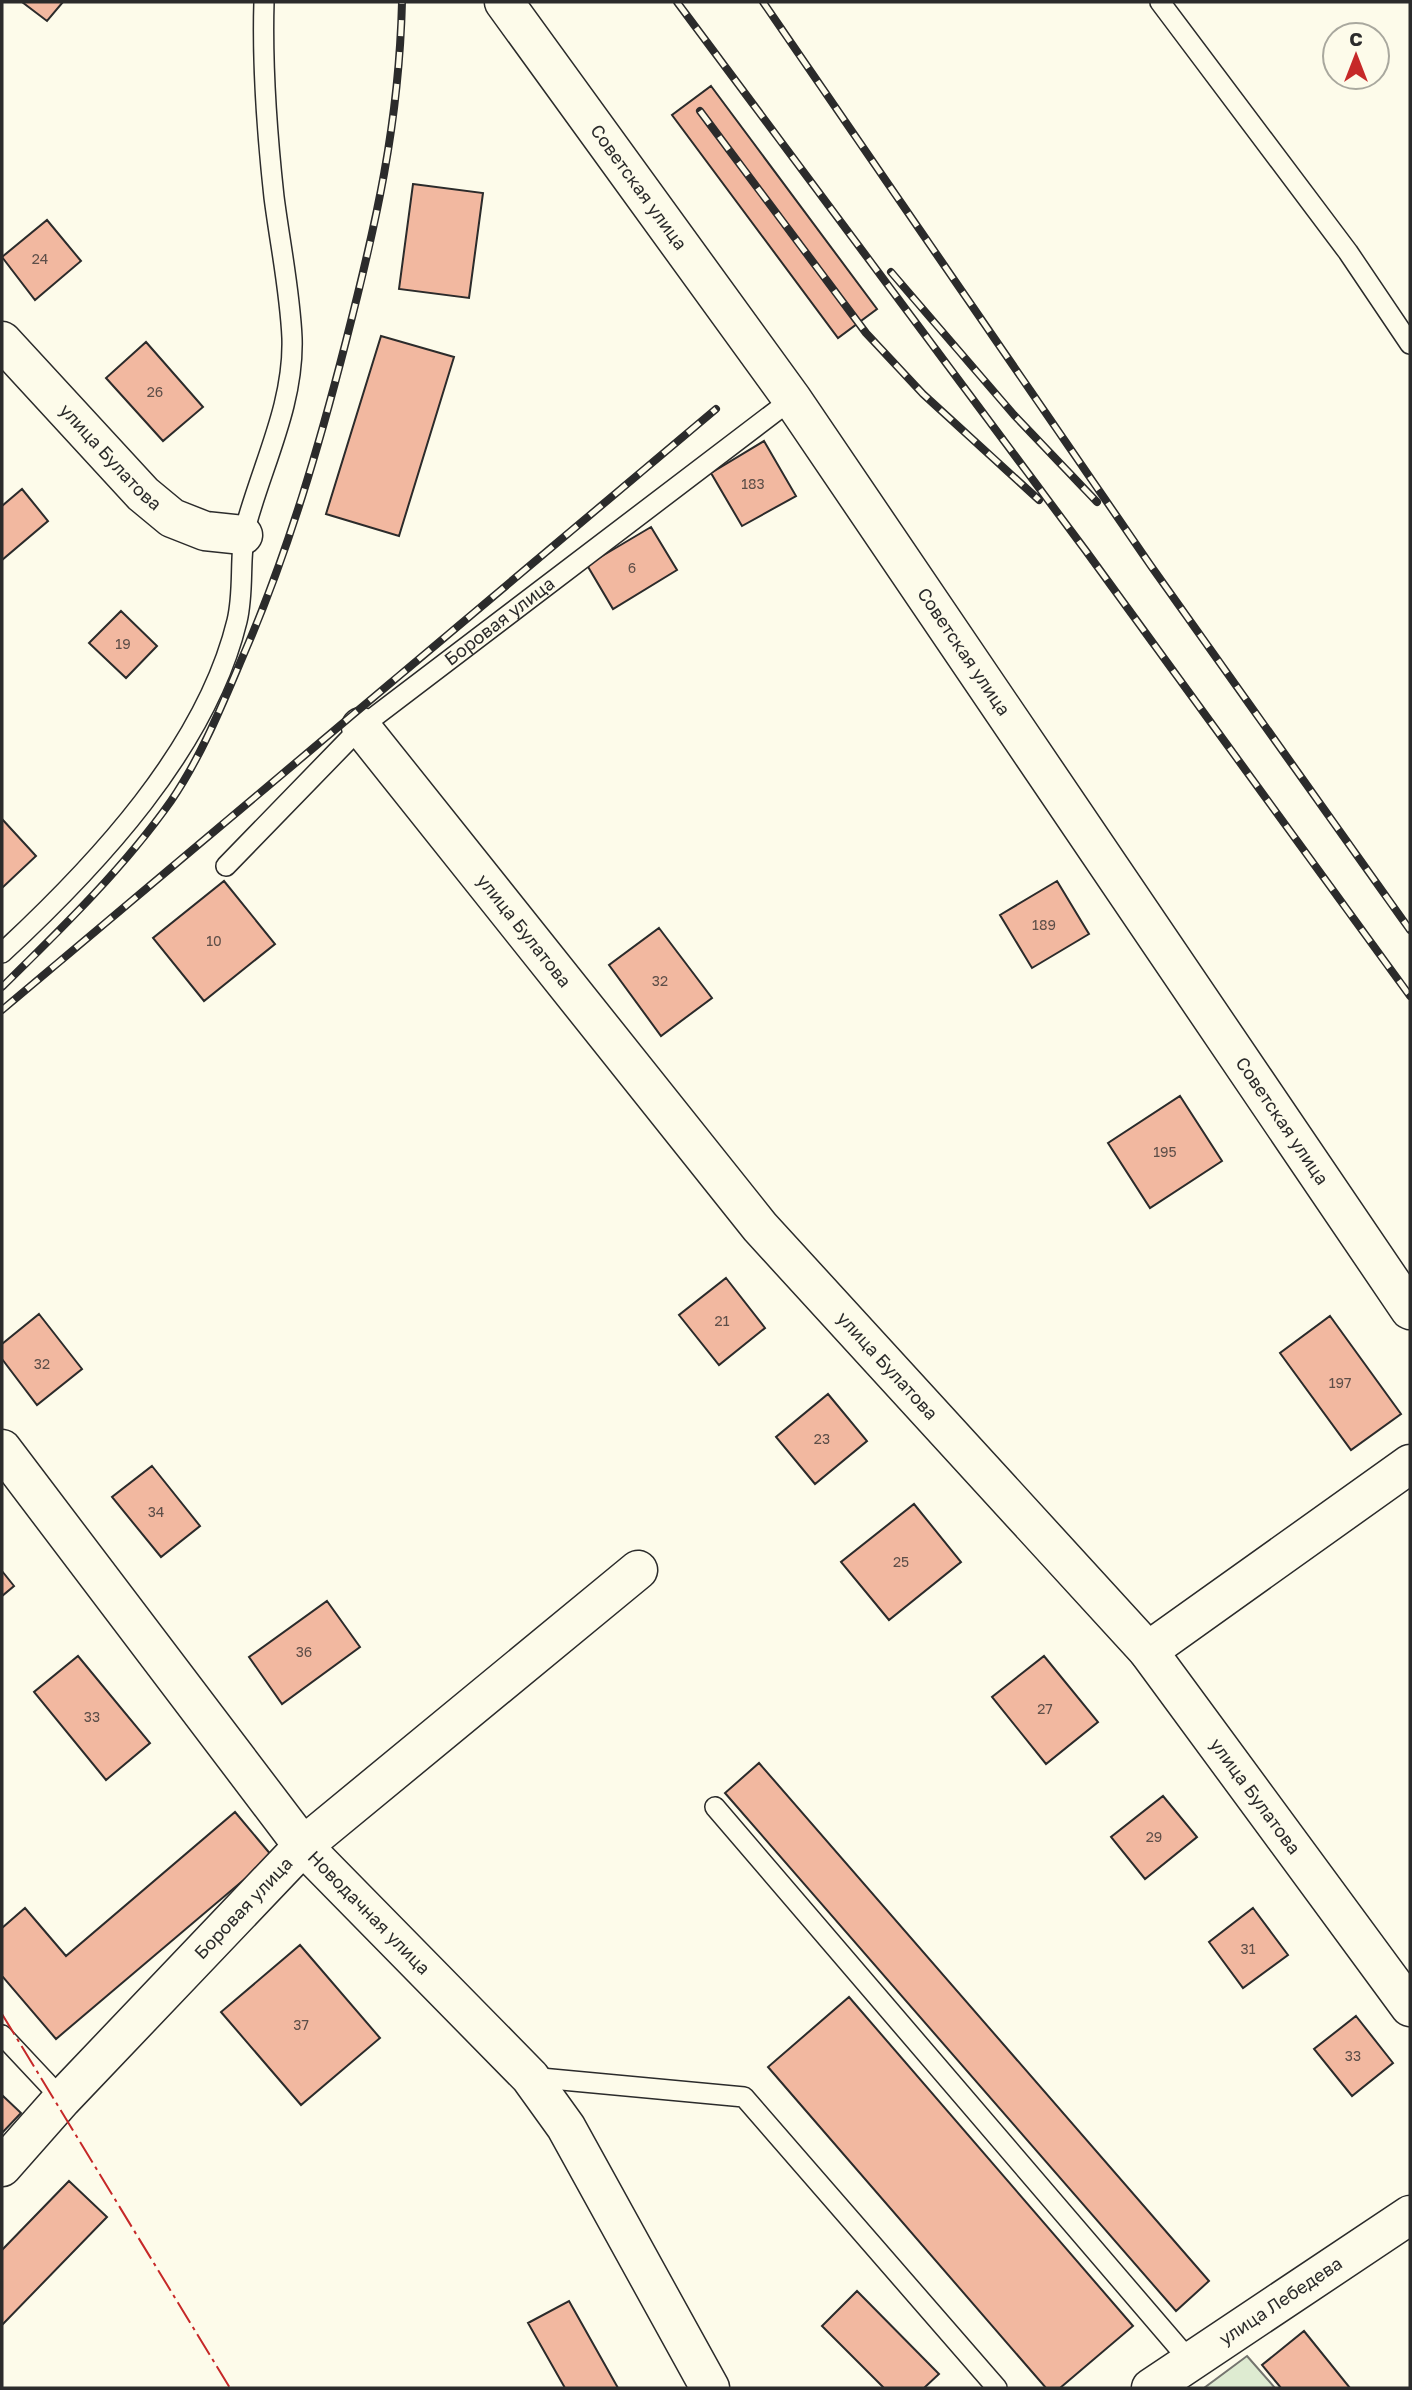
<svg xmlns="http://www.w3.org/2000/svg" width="1412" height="2390" font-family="'Golos Text',sans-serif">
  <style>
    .green { fill: #deebd1; stroke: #74746e; stroke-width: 2 }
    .building { fill: #f2b8a0; stroke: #2b2b2b; stroke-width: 2 }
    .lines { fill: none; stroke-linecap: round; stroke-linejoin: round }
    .lane-casing { stroke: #2b2b2b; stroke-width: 22 }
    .street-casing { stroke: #2b2b2b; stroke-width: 41 }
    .secondary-casing { stroke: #2b2b2b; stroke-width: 41 }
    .lane { stroke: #fdfbea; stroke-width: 19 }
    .street { stroke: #fdfbea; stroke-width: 38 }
    .secondary { stroke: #fdfbea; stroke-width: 38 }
    .rail-casing { stroke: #2b2b2b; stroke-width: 8 }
    .rail { stroke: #fdfbea; stroke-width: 5; stroke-dasharray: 16; stroke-linecap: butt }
    .power { stroke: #c62828; stroke-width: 2; stroke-dasharray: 24 5 3.5 5; stroke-linecap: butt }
    .labels { text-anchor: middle; stroke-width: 5; stroke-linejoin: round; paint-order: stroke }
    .number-label { font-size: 14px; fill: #5d4e48 }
    .street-label { font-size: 18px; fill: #2b2b2b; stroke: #fdfbea }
  </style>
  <rect width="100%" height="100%" fill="#fdfbea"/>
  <!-- green -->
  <path class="green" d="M1247,2356L1275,2388H1204Z"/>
  <!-- building -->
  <path class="building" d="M22,2H63L47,21Z
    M711,86L877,309L838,338L672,115Z
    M413,184L483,193L469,298L399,289Z
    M47,220L81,261L35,300L2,257Z
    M381,336L454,357L399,536L326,514Z
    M146,342L203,407L163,441L106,378Z
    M764,441L796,496L742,526L711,473Z
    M22,489L48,521L2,560V506Z
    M651,527L677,570L613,609L587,565Z
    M121,611L157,646L126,678L89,643Z
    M2,819L36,856L2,888Z
    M224,881L275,944L204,1001L153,938Z
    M1057,881L1089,934L1032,968L1000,915Z
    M659,928L712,998L661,1036L609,965Z
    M1180,1096L1222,1161L1150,1208L1108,1143Z
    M726,1278L765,1328L719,1365L679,1315Z
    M39,1314L82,1369L37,1405L2,1359V1344Z
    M1330,1316L1401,1414L1351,1450L1280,1353Z
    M828,1394L867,1441L815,1484L776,1437Z
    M152,1466L200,1526L161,1557L112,1497Z
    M914,1504L961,1562L889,1620L841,1562Z
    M2,1571L14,1586L2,1596Z
    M327,1601L360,1647L282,1704L249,1657Z
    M78,1656L150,1743L106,1780L34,1692Z
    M1044,1656L1098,1722L1046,1764L992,1697Z
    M759,1763L1209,2281L1176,2311L725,1793Z
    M1163,1796L1197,1837L1145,1879L1111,1837Z
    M235,1812L272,1856L56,2039L2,1976V1928L25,1908L66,1956Z
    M1253,1908L1288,1955L1243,1988L1209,1942Z
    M300,1945L380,2038L301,2105L221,2012Z
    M849,1997L1133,2326L1060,2388H1046L768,2067Z
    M1356,2016L1393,2063L1352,2096L1314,2049Z
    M2,2095L21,2113L2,2133Z
    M69,2181L107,2217L2,2325V2250Z
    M857,2291L939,2374L924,2388H884L822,2326Z
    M569,2301L618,2388H565L528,2323Z
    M1304,2331L1350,2388H1281L1262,2365Z"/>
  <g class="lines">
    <!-- lane casing -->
    <g class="lane-casing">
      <g id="lane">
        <path d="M1160,2L1348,252L1410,344"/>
        <path id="s1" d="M226,866L361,727L792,399"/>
        <path d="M2,953C96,866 206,749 237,621C245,588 238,554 247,522C264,461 294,403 292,338C290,291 280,244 274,197C267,133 262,66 264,2"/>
        <path d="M715,1807L1190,2361"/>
        <path d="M2,2035L62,2099"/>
        <path d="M530,2077L744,2097L997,2388"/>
      </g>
    </g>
    <!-- street casing -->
    <g class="street-casing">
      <g id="street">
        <path id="s2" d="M2,341L143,494L172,518L205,531L243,535"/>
        <path id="s3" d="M361,727L760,1227L1148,1651L1410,2007"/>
        <path id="s4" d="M2,1449L303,1846L530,2077L566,2127L710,2388"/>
        <path d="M1148,1651L1410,1464"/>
        <path id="s5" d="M2,2167L62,2099L303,1846L638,1570"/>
        <path id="s6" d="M1151,2388L1410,2215"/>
      </g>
    </g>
    <!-- secondary casing -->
    <g class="secondary-casing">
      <g id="secondary">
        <path id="s7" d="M504,2L792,399L1410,1310"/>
      </g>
    </g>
    <!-- lane -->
    <use href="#lane" class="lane"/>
    <!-- street -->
    <use href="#street" class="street"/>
    <!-- secondary -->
    <use href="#secondary" class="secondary"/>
    <!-- rail casing -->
    <g class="rail-casing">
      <path id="rail" d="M677,2L1086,551L1410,996
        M763,2L1151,566L1410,930
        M700,111L866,333L923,394L1039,500
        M891,272L1014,415L1097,502
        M2,987C61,929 123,869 171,801C203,754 224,700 246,649C289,549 319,446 346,341C376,224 399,124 402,2
        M2,1010L716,409"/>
    </g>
    <!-- rail -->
    <use href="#rail" class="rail"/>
    <!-- power -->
    <path class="power" d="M2,2014L230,2388"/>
  </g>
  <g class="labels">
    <!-- number labels -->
    <g class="number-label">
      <text x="40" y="264">24</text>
      <text x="155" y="397">26</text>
      <text x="753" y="489">183</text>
      <text x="632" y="573">6</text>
      <text x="123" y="649">19</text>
      <text x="1044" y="930">189</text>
      <text x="214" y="946">10</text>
      <text x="660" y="986">32</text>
      <text x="1165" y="1157">195</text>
      <text x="722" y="1326">21</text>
      <text x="42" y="1369">32</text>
      <text x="1340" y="1388">197</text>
      <text x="822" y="1444">23</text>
      <text x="156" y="1517">34</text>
      <text x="901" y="1567">25</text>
      <text x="304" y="1657">36</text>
      <text x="1045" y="1714">27</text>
      <text x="92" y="1722">33</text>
      <text x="1154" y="1842">29</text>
      <text x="1248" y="1954">31</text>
      <text x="301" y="2030">37</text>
      <text x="1353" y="2061">33</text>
    </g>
    <!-- street labels -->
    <g class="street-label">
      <text dy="6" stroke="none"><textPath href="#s7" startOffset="229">Советская улица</textPath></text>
      <text dy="6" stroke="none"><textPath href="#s2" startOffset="159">улица Булатова</textPath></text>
      <text dy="6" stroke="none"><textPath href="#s1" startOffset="368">Боровая улица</textPath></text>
      <text dy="6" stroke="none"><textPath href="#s7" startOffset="796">Советская улица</textPath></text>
      <text dy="6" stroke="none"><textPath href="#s3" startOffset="261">улица Булатова</textPath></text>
      <text dy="6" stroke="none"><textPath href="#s7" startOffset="1363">Советская улица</textPath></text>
      <text dy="6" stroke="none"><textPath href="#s3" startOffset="828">улица Булатова</textPath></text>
      <text dy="6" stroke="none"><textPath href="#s3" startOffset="1395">улица Булатова</textPath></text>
      <text dy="6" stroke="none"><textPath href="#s5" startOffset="354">Боровая улица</textPath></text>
      <text dy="6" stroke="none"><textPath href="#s4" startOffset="592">Новодачная улица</textPath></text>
      <text dy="6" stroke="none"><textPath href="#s6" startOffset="156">улица Лебедева</textPath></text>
    </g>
  </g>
  <!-- border -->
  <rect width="1412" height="2390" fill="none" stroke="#2b2b2b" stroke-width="7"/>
  <!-- north arrow -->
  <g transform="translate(1356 56)"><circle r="33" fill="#fdfbea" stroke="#a9a89e" stroke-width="2"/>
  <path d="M0-5L12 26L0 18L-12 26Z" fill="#c62828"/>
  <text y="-10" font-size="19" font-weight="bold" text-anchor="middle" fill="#2b2b2b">С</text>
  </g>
</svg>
